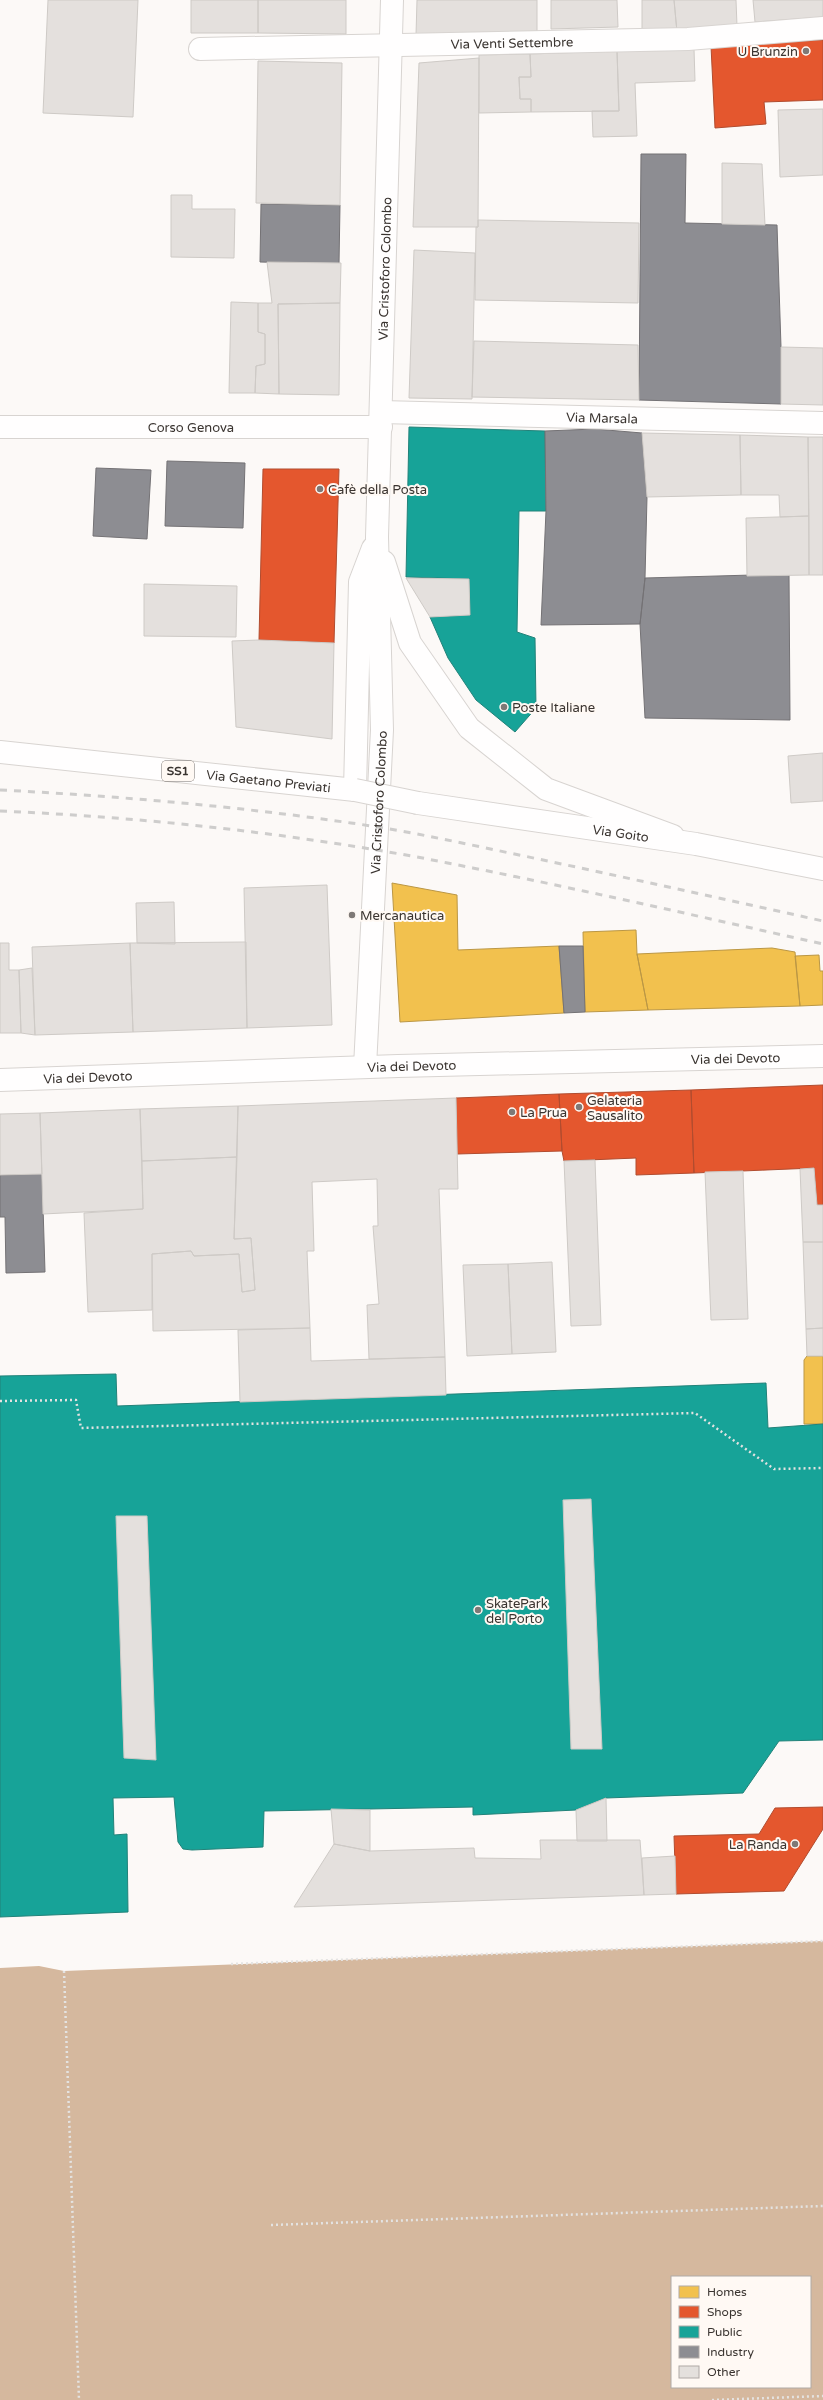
<svg xmlns="http://www.w3.org/2000/svg" width="823" height="2400" font-family="'Varela Round',sans-serif">
  <style>
    .water { fill: #d5b89e; fill-rule: evenodd }
    .homes { fill: #f2c14e; stroke: #bb9745 }
    .shops { fill: #e4572e; stroke: #b14c2f }
    .public { fill: #17a398; stroke: #228279 }
    .industry { fill: #8d8d92; stroke: #747275 }
    .building { fill: #e4e0dd; stroke: #cecac6 }
    .lines { fill: none; stroke-linecap: round; stroke-linejoin: round }
    .street-casing { stroke: #d8d4d1; stroke-width: 24 }
    .primary-casing { stroke: #d8d4d1; stroke-width: 24 }
    .path { stroke: #e4e3e2; stroke-width: 2.5; stroke-dasharray: 2 3; stroke-linecap: butt }
    .street { stroke: #fffefe; stroke-width: 22 }
    .primary { stroke: #fffefe; stroke-width: 22 }
    .rail { stroke: #cecdcc; stroke-width: 3; stroke-dasharray: 7 7; stroke-linecap: butt }
    .primary-bridge-casing { stroke: #d8d4d1; stroke-width: 24; stroke-linecap: butt }
    .primary-bridge { stroke: #fffefe; stroke-width: 22 }
    .poi-dot { fill: #7e7976; stroke: #fff9f4; stroke-width: 1.5 }
    .labels { text-anchor: middle; stroke-width: 4; stroke-linejoin: round; paint-order: stroke }
    .shield { fill: #fff9f4; stroke: #756f6b; stroke-width: 1 }
    .shield-label { font-size: 12px; font-weight: bold; fill: #3a3430 }
    .street-label { font-size: 13px; fill: #3a3430; stroke: #fff9f4 }
    .poi-label { font-size: 13px; fill: #3a3430; stroke: #fff9f4; text-anchor: start }
  </style>
  <rect width="100%" height="100%" fill="#fcf9f7"/>
  <!-- water -->
  <path class="water" d="M823,1941V2400H0V1968L39,1966L64,1971ZM672,2277H810V2387H672Z"/>
  <!-- homes -->
  <path class="homes" d="M392,883L457,895L458,950L559,946L564,1013L400,1022Z
    M636,930L637,954L648,1010L585,1012L583,932Z
    M772,948L795,952L800,1006L648,1010L637,954Z
    M819,955L820,971H823V1005L800,1006L795,956Z
    M807,1356H823V1424H804V1360Z"/>
  <!-- shops -->
  <path class="shops" d="M823,40V100L764,102L766,124L715,128L711,46Z
    M263,469H339L334,643L259,640Z
    M823,1085V1205H817L814,1168L694,1173L691,1090Z
    M691,1090L694,1173L636,1175V1158L564,1161L562,1151L559,1094Z
    M559,1094L562,1151L457,1154L456,1098Z
    M823,1807V1829L784,1891L676,1894L674,1836L759,1834L775,1808Z"/>
  <!-- public -->
  <path class="public" d="M409,427L545,431L546,511H519L517,632L535,638L536,708L515,732L476,700L448,658L430,617L470,615L469,579L406,577Z
    M116,1374L117,1406L766,1383L768,1428L823,1424V1740L779,1741L743,1793L606,1798L576,1810L473,1815V1807L264,1811L263,1847L192,1850L183,1849L178,1842L174,1797L113,1798L114,1835L127,1834L128,1912L0,1917V1376Z"/>
  <!-- industry -->
  <path class="industry" d="M641,154H686L685,223L777,225L781,347V404L639,400Z
    M261,204L340,205L339,264L260,262Z
    M595,429L642,433L647,497L645,578L640,624L541,625L546,511L545,431Z
    M167,461L245,463L243,528L165,526Z
    M96,468L151,470L147,539L93,536Z
    M789,574L790,720L645,718L640,624L645,578Z
    M559,946H583L585,1012L564,1013Z
    M42,1174L45,1272L6,1273L5,1217H0V1175Z"/>
  <!-- building -->
  <path class="building" d="M48,0H138L133,117L43,113Z
    M191,0H258V33H191Z
    M258,0H346V34L258,33Z
    M417,0H537V33L416,35Z
    M551,0H617L618,27L551,29Z
    M642,0H674L677,32L642,36Z
    M674,0H736L737,26L677,32Z
    M753,0H823V17L755,22Z
    M694,49L695,81L635,83L637,136L593,137L592,111H619L617,51Z
    M617,51L619,111L531,112V99H520L519,77H531L530,54Z
    M530,54L531,77H519L520,99H531V112L479,113V55Z
    M479,58L478,227H413L419,63Z
    M258,61L342,63L340,205L256,203Z
    M823,109V175L780,177L778,110Z
    M722,163L762,164L765,225L722,224Z
    M171,195H192V209H235L234,258L171,257Z
    M478,220L639,223L638,303L475,300L476,227H478Z
    M414,250L475,253L472,399L409,398Z
    M267,262L341,263L340,303L278,304L279,394L255,393L256,366L265,364V334L258,332V303H272Z
    M231,302L258,303V332L265,334V364L256,366L255,393H229Z
    M340,303L339,395L279,394L278,304Z
    M474,341L638,345L639,400L472,397Z
    M781,347L823,348V405L781,404Z
    M642,433L740,435L741,495L647,497Z
    M740,435L808,437L809,516L780,517L779,495H741Z
    M808,437H823V575H809Z
    M809,516V575L747,576L746,518Z
    M406,578L469,579L470,615L430,617Z
    M144,584L237,586L236,637L144,636Z
    M259,640L334,643L332,739L236,727L232,641Z
    M823,753V801L791,803L788,756Z
    M327,885L332,1025L247,1028L244,888Z
    M174,902L175,944L137,943L136,903Z
    M246,942L247,1028L133,1032L130,943Z
    M0,943H9V970H19L21,1033H0Z
    M130,943L133,1032L35,1035L32,947Z
    M32,968L35,1035L21,1033L19,970Z
    M456,1098L458,1189H439L445,1357L369,1359L367,1305L379,1304L373,1226H378L377,1179L312,1182L314,1251H307L310,1328L153,1331L152,1254L191,1251L194,1256L239,1254L242,1292L255,1290L251,1238L234,1239L238,1106Z
    M238,1106L237,1157L142,1161L140,1109Z
    M140,1109L143,1209L43,1214L40,1113Z
    M40,1113L42,1174L0,1175V1114Z
    M237,1157L234,1239L251,1238L255,1290L242,1292L239,1254L194,1256L191,1251L152,1254V1310L88,1312L84,1213L143,1209L142,1161Z
    M595,1160L601,1325L571,1326L564,1161Z
    M814,1168L817,1205H823V1242H803L800,1169Z
    M743,1171L748,1319L711,1320L705,1172Z
    M803,1242H823V1328L806,1329Z
    M552,1262L556,1352L512,1354L508,1264Z
    M508,1264L512,1354L467,1356L463,1265Z
    M310,1328L311,1361L445,1357L446,1395L240,1402L238,1330Z
    M823,1328V1356H807L806,1329Z
    M591,1499L602,1749H571L563,1500Z
    M116,1516H147L156,1760L124,1758Z
    M606,1798L607,1841H577L576,1810Z
    M331,1809L370,1810V1851L334,1844Z
    M540,1840H640L644,1895L294,1907L334,1844L370,1851L474,1848L475,1858L541,1859Z
    M675,1856L676,1894L644,1895L642,1858Z"/>
  <g class="lines">
    <!-- street casing -->
    <g class="street-casing">
      <g id="street">
        <path id="s1" d="M200,49L688,39L823,28"/>
        <path id="s2" d="M381,412L823,423"/>
        <path id="s3" d="M0,427H381"/>
        <path d="M384,562L410,643L469,728L546,789L673,836"/>
        <path d="M355,790L360,582L373,548"/>
        <path id="s4" d="M365,1067L382,730L377,537L392,0"/>
        <path id="s5" d="M0,1080L398,1066L823,1056"/>
      </g>
    </g>
    <!-- primary casing -->
    <g class="primary-casing">
      <g id="primary">
        <path id="s6" d="M0,752L355,790"/>
        <path id="s7" d="M418,803L696,844L823,869"/>
      </g>
    </g>
    <!-- path -->
    <path class="path" d="M0,1401L76,1400L81,1428L695,1413L774,1469L823,1468
      M231,1964L823,1941
      M64,1971L79,2400
      M271,2225L823,2206
      M712,2400L823,2396"/>
    <!-- street -->
    <use href="#street" class="street"/>
    <!-- primary -->
    <use href="#primary" class="primary"/>
    <!-- rail -->
    <path class="rail" d="M0,790C117,796 234,806 351,823C409,831 466,844 524,856C624,877 723,899 823,921
      M0,811C139,817 279,832 417,857C553,883 688,914 823,944"/>
    <!-- primary-bridge casing -->
    <g class="primary-bridge-casing">
      <path id="primary-bridge" d="M355,790L418,803"/>
    </g>
    <!-- primary-bridge -->
    <use href="#primary-bridge" class="primary-bridge"/>
  </g>
  <!-- markers -->
  <g class="poi-dot">
    <circle cx="806" cy="51" r="4"/>
    <circle cx="320" cy="489" r="4"/>
    <circle cx="504" cy="707" r="4"/>
    <circle cx="352" cy="915" r="4"/>
    <circle cx="579" cy="1107" r="4"/>
    <circle cx="512" cy="1112" r="4"/>
    <circle cx="478" cy="1610" r="4"/>
    <circle cx="795" cy="1844" r="4"/>
  </g>
  <g class="labels">
    <!-- shield labels -->
    <rect class="shield" x="162" y="761" width="32" height="20" rx="3"/>
    <g class="shield-label">
      <text x="178" y="775">SS1</text>
    </g>
    <!-- street labels -->
    <g class="street-label">
      <text dy="5" stroke="none"><textPath href="#s1" startOffset="312">Via Venti Settembre</textPath></text>
      <text dy="5" stroke="none"><textPath href="#s4" startOffset="799">Via Cristoforo Colombo</textPath></text>
      <text dy="5" stroke="none"><textPath href="#s2" startOffset="221">Via Marsala</textPath></text>
      <text dy="5" stroke="none"><textPath href="#s3" startOffset="191">Corso Genova</textPath></text>
      <text dy="5" stroke="none"><textPath href="#s6" startOffset="270">Via Gaetano Previati</textPath></text>
      <text dy="5" stroke="none"><textPath href="#s4" startOffset="265">Via Cristoforo Colombo</textPath></text>
      <text dy="5" stroke="none"><textPath href="#s7" startOffset="205">Via Goito</textPath></text>
      <text dy="5" stroke="none"><textPath href="#s5" startOffset="736">Via dei Devoto</textPath></text>
      <text dy="5" stroke="none"><textPath href="#s5" startOffset="412">Via dei Devoto</textPath></text>
      <text dy="5" stroke="none"><textPath href="#s5" startOffset="88">Via dei Devoto</textPath></text>
    </g>
    <!-- poi labels -->
    <g class="poi-label">
      <text x="798" y="56" text-anchor="end">U Brunzin</text>
      <text x="328" y="494">Cafè della Posta</text>
      <text x="512" y="712">Poste Italiane</text>
      <text x="360" y="920">Mercanautica</text>
      <text x="587" y="1105">Gelateria<tspan x="587" dy="15">Sausalito</tspan></text>
      <text x="520" y="1117">La Prua</text>
      <text x="486" y="1608">SkatePark<tspan x="486" dy="15">del Porto</tspan></text>
      <text x="787" y="1849" text-anchor="end">La Randa</text>
    </g>
  </g>
  <!-- legend -->
  <rect x="671" y="2276" width="140" height="112" fill="#fff9f4" stroke="#b0aaa6"/>
  <rect x="679" y="2286" width="20" height="12" fill="#f2c14e" stroke="#b0aaa6"/>
  <text x="707" y="2296" font-size="12" fill="#3a3430">Homes</text>
  <rect x="679" y="2306" width="20" height="12" fill="#e4572e" stroke="#b0aaa6"/>
  <text x="707" y="2316" font-size="12" fill="#3a3430">Shops</text>
  <rect x="679" y="2326" width="20" height="12" fill="#17a398" stroke="#b0aaa6"/>
  <text x="707" y="2336" font-size="12" fill="#3a3430">Public</text>
  <rect x="679" y="2346" width="20" height="12" fill="#8d8d92" stroke="#b0aaa6"/>
  <text x="707" y="2356" font-size="12" fill="#3a3430">Industry</text>
  <rect x="679" y="2366" width="20" height="12" fill="#e4e0dd" stroke="#b0aaa6"/>
  <text x="707" y="2376" font-size="12" fill="#3a3430">Other</text>
</svg>
